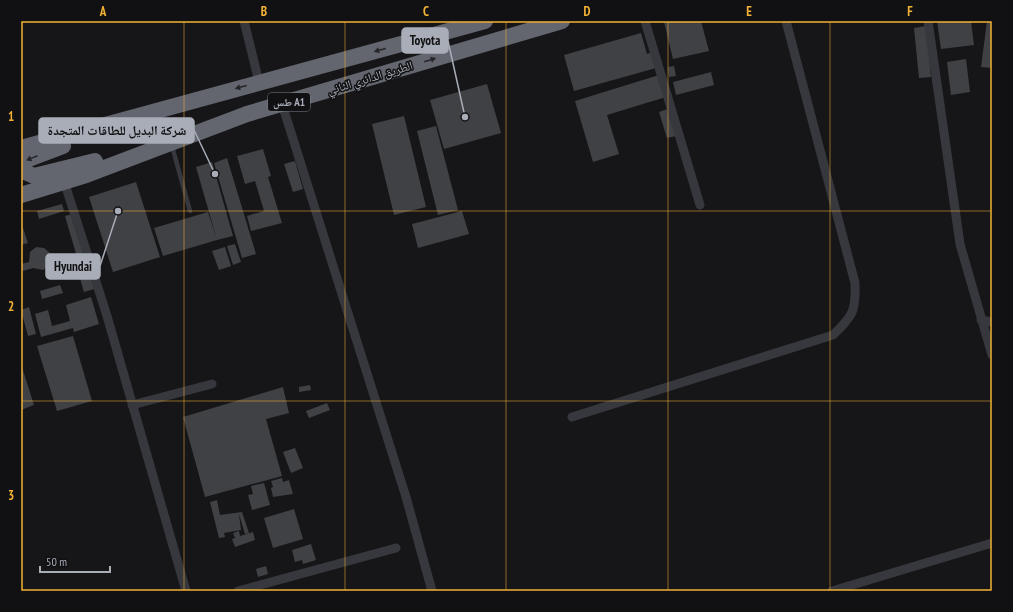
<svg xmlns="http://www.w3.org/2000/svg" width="1013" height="612" font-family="'PT Sans Narrow','Noto Naskh Arabic',sans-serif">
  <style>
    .building { fill: #404145 }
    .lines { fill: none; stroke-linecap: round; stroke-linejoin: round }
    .lane { stroke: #37383d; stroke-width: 4.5 }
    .street { stroke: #37383d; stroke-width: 9 }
    .highway { stroke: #63666e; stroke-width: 16 }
    .oneway { fill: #26262a }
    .grid { fill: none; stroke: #f2b134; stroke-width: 1; stroke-opacity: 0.55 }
    .labels { text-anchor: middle; stroke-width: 3; stroke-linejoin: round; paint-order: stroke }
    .shield { fill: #111113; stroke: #7b7e86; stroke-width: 1 }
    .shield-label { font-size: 11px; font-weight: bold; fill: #a8adb8 }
    .street-label { font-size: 12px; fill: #a8adb8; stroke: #111113 }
    .leader { fill: none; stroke: #a8adb8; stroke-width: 1.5 }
    .callout-dot { fill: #a8adb8; stroke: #111113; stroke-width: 1.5 }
    .callout { fill: #a8adb8; stroke: #a8adb8; stroke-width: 1.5 }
    .callout-label { font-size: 13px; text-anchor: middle; font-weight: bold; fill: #111 }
    .neatline { fill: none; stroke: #f2b134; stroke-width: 1.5 }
    .grid-label { font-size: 13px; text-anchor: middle; font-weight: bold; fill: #f2b134 }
  </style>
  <rect width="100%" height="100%" fill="#161618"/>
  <!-- building -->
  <path class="building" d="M669,21H701L709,51L673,59L664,22Z
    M937,21H971L974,45L941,49Z
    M987,21H992V68L981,67Z
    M926,26L931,77L919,78L914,28Z
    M641,33L647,54L652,52L656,68L574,91L564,55Z
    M966,59L970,92L951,95L947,62Z
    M674,66L676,76L669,77L668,67Z
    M711,72L714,85L676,95L673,82Z
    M659,75L666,97L607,115L619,154L593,162L575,101Z
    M487,84L501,133L444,149L430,100Z
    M667,109L676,136L667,138L659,112Z
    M404,116L426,207L394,215L372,124Z
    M436,126L458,210L438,215L417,131Z
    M263,149L271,176L268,177L282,223L251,231L247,216L264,211L255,181L245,184L237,156Z
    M227,158L256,254L242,258L214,163Z
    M295,161L303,189L293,192L284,164Z
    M212,162L233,236L217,240L196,167Z
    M136,182L160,257L113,272L89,197Z
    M62,204L64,211L39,219L37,211Z
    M462,211L469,234L418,248L412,224Z
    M208,212L217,240L163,256L154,228Z
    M73,214L87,262L79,264L65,216Z
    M21,222L28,243L21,245Z
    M235,244L241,262L233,265L227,246Z
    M36,247L44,248L50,253L51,261L49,265L43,270L33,268L23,271L21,264L29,262L30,252Z
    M225,247L231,266L219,270L212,251Z
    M87,265L94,289L84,292L77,268Z
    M60,285L63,293L42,299L40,291Z
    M91,297L99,324L74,332L73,328L41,337L35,314L48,310L52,326L70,321L66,305Z
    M29,307L36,334L28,336L21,310Z
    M73,336L92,401L57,411L37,346Z
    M21,364L34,405L21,410Z
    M310,385L311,390L299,392V387Z
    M283,387L289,413L266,419L282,476L205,497L183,417Z
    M327,403L330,410L309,418L306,411Z
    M295,448L303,468L291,473L283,452Z
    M282,478L283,482L289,480L293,494L273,497L271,488L273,487L271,481Z
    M264,483L270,505L252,510L248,495L253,494L251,486Z
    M217,500L220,515L242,512L249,533L245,534L239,514L241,530L224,533L225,537L219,538L210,502Z
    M294,509L303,539L273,548L264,518Z
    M239,531L240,536L253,532L255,540L235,547L232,539L235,538L233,533Z
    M311,544L316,560L303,564L302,560L295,562L292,550Z
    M266,566L268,574L258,577L256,569Z"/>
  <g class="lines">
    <!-- lane -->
    <path class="lane" d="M172,146L190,211"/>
    <!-- street -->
    <path class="street" d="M244,21L259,82
      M645,21L700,205
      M928,21L960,244L992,355
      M282,104L406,497L432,591
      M64,181L107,316L186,591
      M981,320L992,322
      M132,405L212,384
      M572,417L833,335C853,316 856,311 855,283L786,21
      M238,591L396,548
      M832,591L992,543"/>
    <!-- highway -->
    <path class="highway" d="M63,146L26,160L23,166L25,172L34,176L95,161
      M21,148L485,21
      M21,195L86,175L247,114L562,21"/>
  </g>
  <!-- one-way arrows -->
  <defs><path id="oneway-solid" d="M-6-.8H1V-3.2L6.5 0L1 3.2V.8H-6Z"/></defs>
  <g class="oneway">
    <use href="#oneway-solid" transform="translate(380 50) rotate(165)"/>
    <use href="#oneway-solid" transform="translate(430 60) rotate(-17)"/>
    <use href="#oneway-solid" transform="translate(241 87) rotate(165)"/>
    <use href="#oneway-solid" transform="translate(32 158) rotate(158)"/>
  </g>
  <!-- grid -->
  <path class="grid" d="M184,21V591M345,21V591M506,21V591M668,21V591M830,21V591M21,211H992M21,401H992"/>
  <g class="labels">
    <!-- shield labels -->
    <rect class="shield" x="268" y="93" width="42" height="18" rx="3"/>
    <g class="shield-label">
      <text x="289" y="106">طس A1</text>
    </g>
    <!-- street labels -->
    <g class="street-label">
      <text transform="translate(370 78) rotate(-17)" y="4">الطريق الدائري الثاني</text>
    </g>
  </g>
  <!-- callouts -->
  <path class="leader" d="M465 117L448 41M215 174L194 130M118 211L100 266"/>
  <g class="callout-dot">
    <circle cx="465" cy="117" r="4"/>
    <circle cx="215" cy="174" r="4"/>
    <circle cx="118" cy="211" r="4"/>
  </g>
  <g class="callout">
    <rect x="402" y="28" width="46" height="25" rx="4"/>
    <rect x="39" y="118" width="155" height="25" rx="4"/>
    <rect x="46" y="254" width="54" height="25" rx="4"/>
  </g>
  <g class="callout-label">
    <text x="425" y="45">Toyota</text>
    <text x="117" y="135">شركة البديل للطاقات المتجدة</text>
    <text x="73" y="271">Hyundai</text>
  </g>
  <!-- border -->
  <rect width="1013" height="612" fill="none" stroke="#111113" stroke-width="44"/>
  <!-- scale -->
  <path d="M40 566v6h70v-6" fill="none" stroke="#a8adb8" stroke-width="2"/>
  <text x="46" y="566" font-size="12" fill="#a8adb8" stroke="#111113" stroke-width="3" paint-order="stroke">50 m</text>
  <rect x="22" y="22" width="969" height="568" class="neatline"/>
  <g class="grid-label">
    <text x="103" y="16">A</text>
    <text x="264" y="16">B</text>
    <text x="426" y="16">C</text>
    <text x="587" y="16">D</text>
    <text x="749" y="16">E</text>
    <text x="910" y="16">F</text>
    <text x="11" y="121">1</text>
    <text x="11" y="311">2</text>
    <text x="11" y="500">3</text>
  </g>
</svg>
